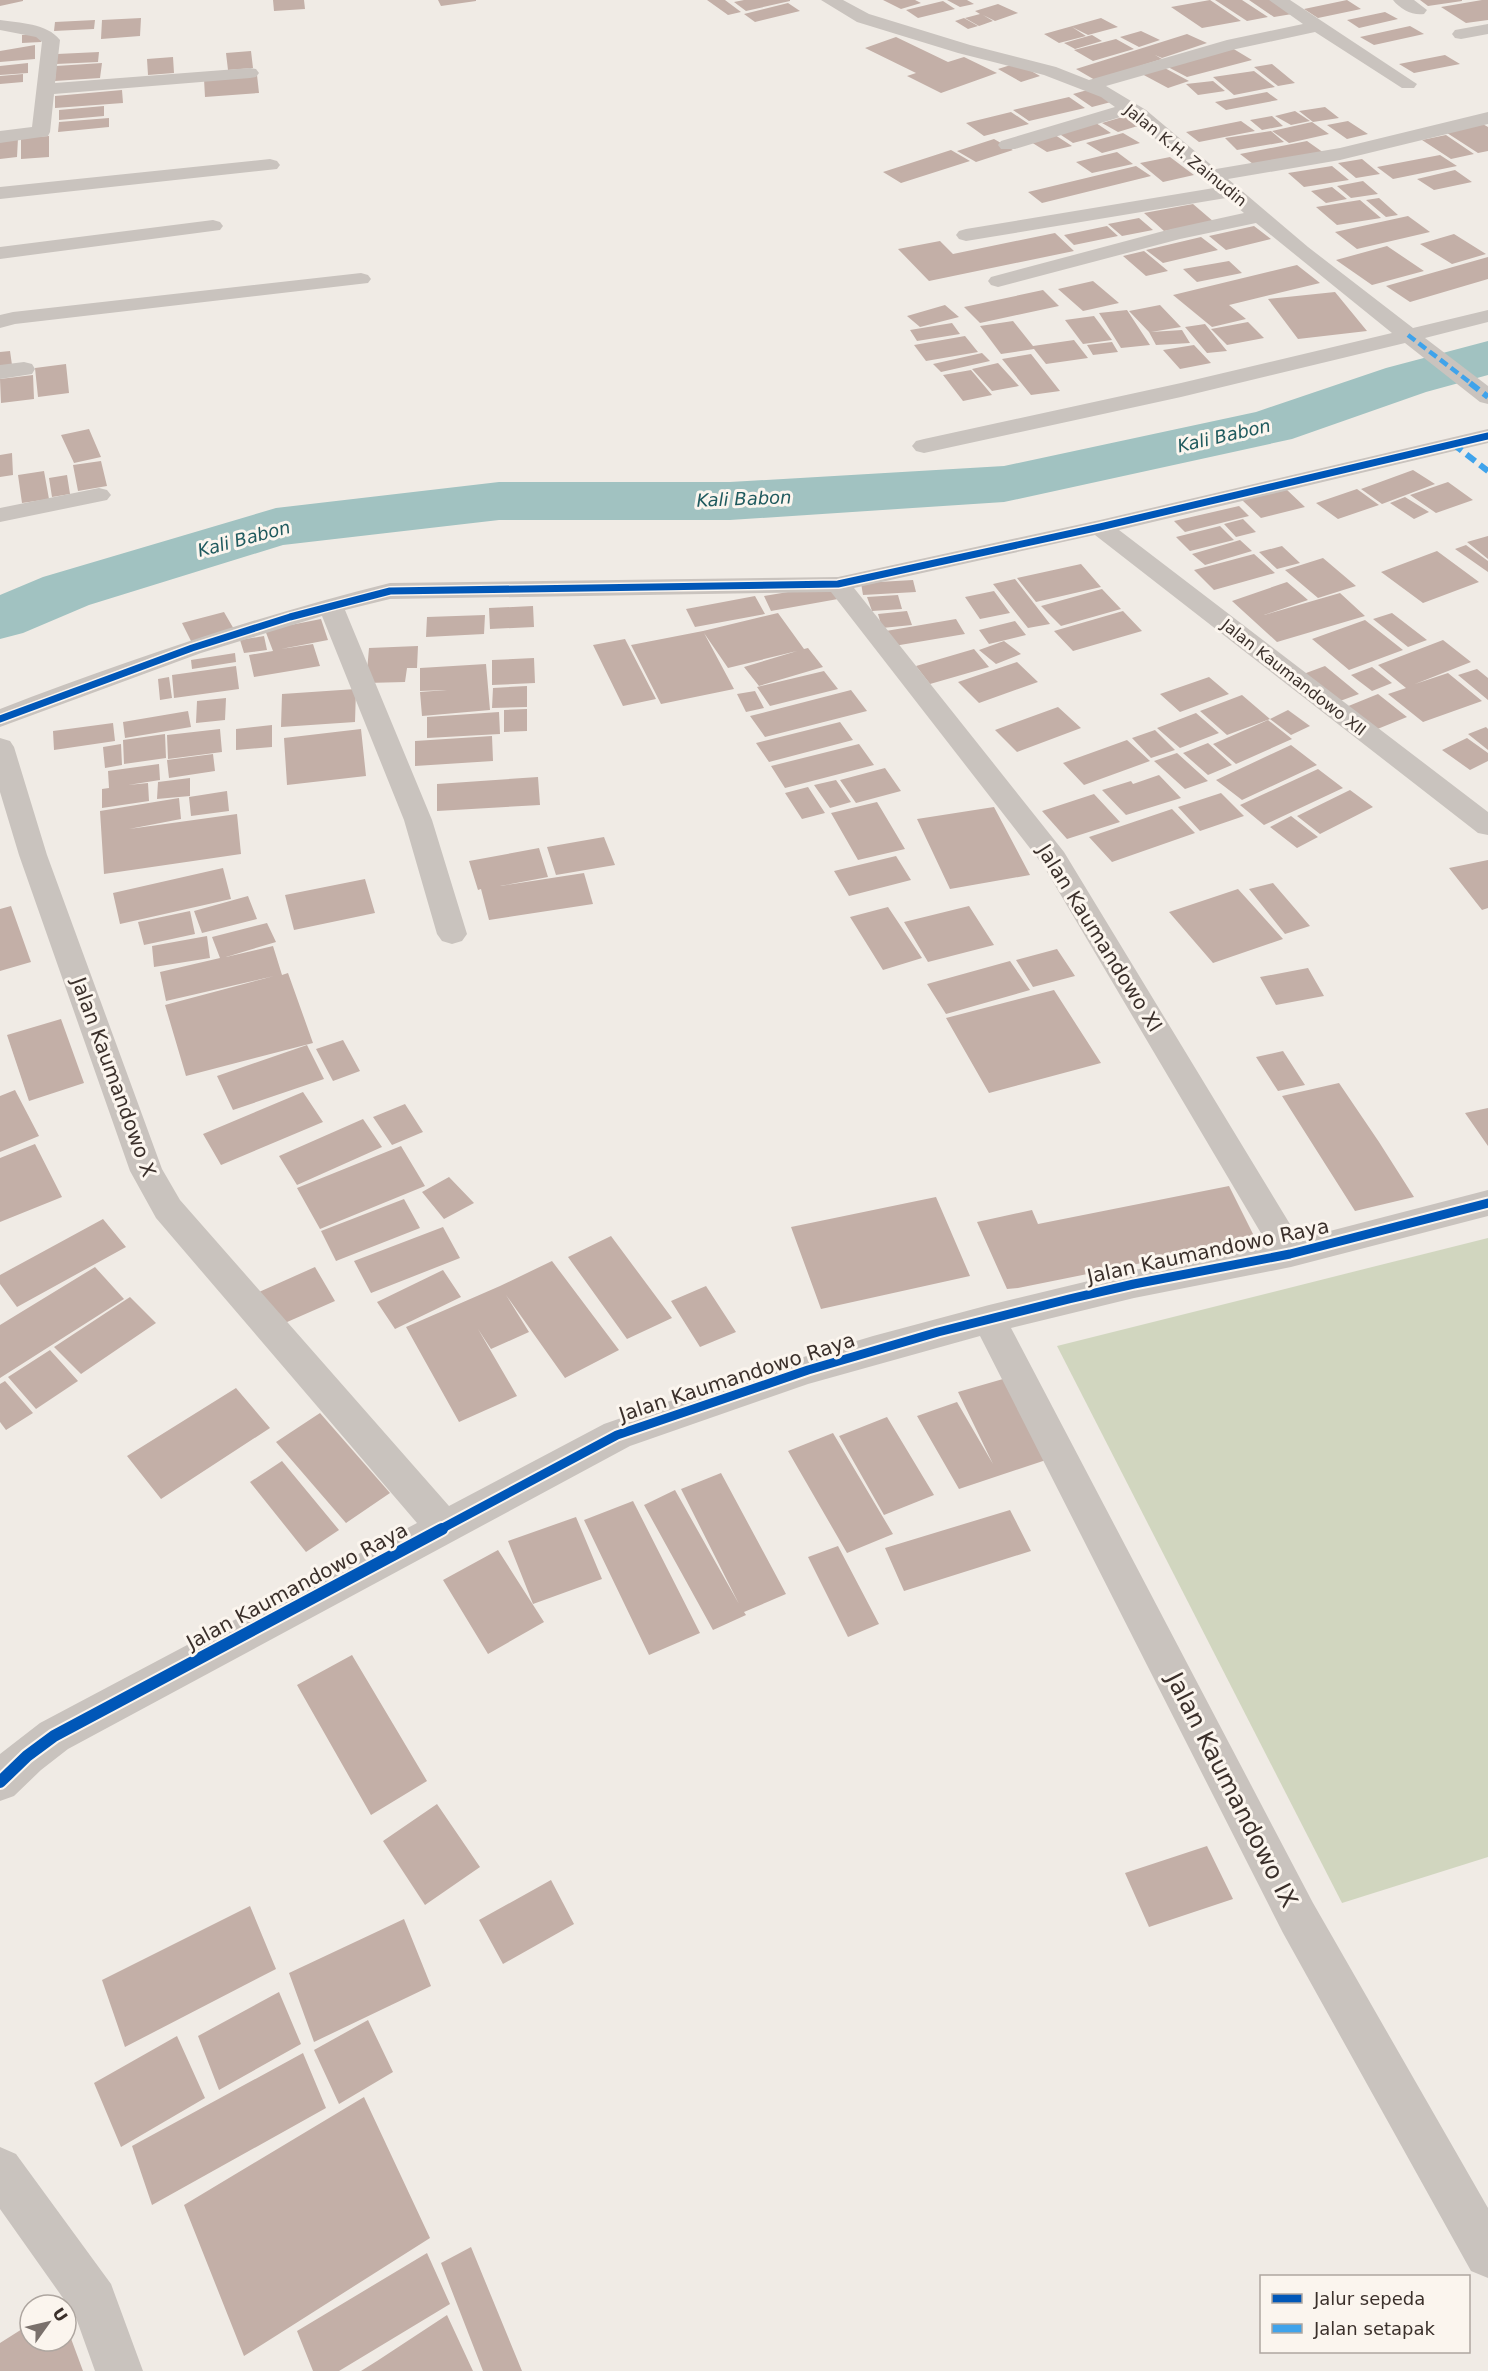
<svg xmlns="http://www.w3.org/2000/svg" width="1488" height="2371" font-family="'DejaVu Sans',sans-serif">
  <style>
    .green { fill: #d1d6bf }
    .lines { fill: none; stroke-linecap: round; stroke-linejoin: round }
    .river { fill: #a1c2c1; fill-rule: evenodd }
    .building { fill: #c3afa7 }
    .minor { fill: #c9c3be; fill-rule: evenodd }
    .quiet-far1 { stroke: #3fa3eb; stroke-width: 4.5; stroke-dasharray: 9 4.5; stroke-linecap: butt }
    .quiet { stroke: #3fa3eb; stroke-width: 6; stroke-dasharray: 11 6; stroke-linecap: butt }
    .cycleway-far2-casing { stroke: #fbf5ee; stroke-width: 10 }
    .cycleway-far1-casing { stroke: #fbf5ee; stroke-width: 13 }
    .cycleway-casing { stroke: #fbf5ee; stroke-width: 16 }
    .cycleway-far2 { stroke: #0057b8; stroke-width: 7 }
    .cycleway-far1 { stroke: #0057b8; stroke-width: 9 }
    .cycleway { stroke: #0057b8; stroke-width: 12 }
    .labels { text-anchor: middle; stroke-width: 6; stroke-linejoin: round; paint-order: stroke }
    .far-street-label { font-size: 16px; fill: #3b302b; stroke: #fbf5ee }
    .far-water-label { font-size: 18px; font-style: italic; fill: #1f5a5e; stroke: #fbf5ee }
    .street-label { font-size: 20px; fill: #3b302b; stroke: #fbf5ee }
    .near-street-label { font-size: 24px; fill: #3b302b; stroke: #fbf5ee }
  </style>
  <rect width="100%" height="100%" fill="#f0ebe5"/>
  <!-- green -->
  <path class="green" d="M1488,1238V1857L1342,1903L1057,1346Z"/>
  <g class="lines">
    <!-- river -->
    <path class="river" d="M1488,341V375L1426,392L1292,439L1004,502L730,520H499L283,545L89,605L23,633L0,639V595L43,577L276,508L499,482H730L1004,466L1256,412L1386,368Z"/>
  </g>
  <!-- building -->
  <path class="building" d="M0,0H23V1L0,6Z
    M273,0H304L305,9L274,11Z
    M438,0H476V1L441,6Z
    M707,0H725L741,12L728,15Z
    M744,0H790V1L746,11L734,2Z
    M883,0H915L921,3L901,9Z
    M947,0H967L974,4L960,7Z
    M1210,0L1241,21L1202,28L1171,7Z
    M1215,0H1242L1268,17L1247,21Z
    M1249,0H1272L1292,14L1274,17Z
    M1347,0L1361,9L1318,18L1304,9Z
    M1420,0H1462V1L1428,6Z
    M1482,0H1488V20L1466,23L1441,7Z
    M943,1L955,9L918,18L906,10Z
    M788,3L800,11L755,22L744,14Z
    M998,4L1018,13L995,21L983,15L993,21L979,26L965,18L980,14L975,11Z
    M1385,12L1398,19L1359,28L1347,20Z
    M141,18L140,36L101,39L102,20Z
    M964,18L978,26L968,29L955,21Z
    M1101,18L1118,27L1088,35L1072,27L1086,36L1059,43L1044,34Z
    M95,20L94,29L54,31L55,22Z
    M1410,26L1424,34L1374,45L1360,37Z
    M1141,31L1160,40L1139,47L1120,37Z
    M41,34V42L22,43V35Z
    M1187,34L1207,43L1162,58L1155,55L1162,59L1095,80L1076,69Z
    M1092,35L1102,41L1075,49L1064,43Z
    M896,37L948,62L964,57L997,73L941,93L907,76L916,73L865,48Z
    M1116,39L1134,49L1093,61L1074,50Z
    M35,45V59L0,62V51Z
    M1232,48L1252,60L1187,77L1166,66Z
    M251,51L253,68L228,70L226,53Z
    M99,52L98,62L56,64L57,54Z
    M1445,55L1460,64L1414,73L1399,64Z
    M173,57L174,73L148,75L147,59Z
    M28,63V73L0,75V66Z
    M102,63L100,78L55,81L56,66Z
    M1017,63L1040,76L1021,82L998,69Z
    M1272,64L1295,83L1278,86L1254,67Z
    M1161,66L1189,81L1168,88L1140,73Z
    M1254,71L1275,87L1234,95L1213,77Z
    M23,74V82L0,84V76Z
    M257,75L259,93L205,97L204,79Z
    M1213,81L1225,91L1198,95L1186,84Z
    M1091,89L1111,102L1092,107L1073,94Z
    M122,90L123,103L55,108V96Z
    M1267,92L1278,100L1226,110L1215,102Z
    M1069,97L1085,108L1029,121L1013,110Z
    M104,106V116L59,120V110Z
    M1325,107L1339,118L1313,122L1299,111Z
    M1295,111L1310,121L1291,125L1275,116Z
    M1011,112L1029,124L984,136L966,123Z
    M1126,116L1141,125L1118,132L1102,123Z
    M1272,116L1283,126L1262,130L1250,120Z
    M109,118V127L58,132L59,122Z
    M1241,121L1255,131L1199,142L1186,132Z
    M1348,121L1368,134L1347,139L1327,125Z
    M1312,122L1329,134L1289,143L1272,131Z
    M1096,123L1111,133L1073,143L1058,133Z
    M1481,123L1488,127V151L1478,153L1444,131Z
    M1271,131L1284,142L1237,150L1225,138Z
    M1123,133L1140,143L1102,153L1086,143Z
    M1055,135L1072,146L1047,152L1031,142Z
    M1446,135L1474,154L1451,159L1422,140Z
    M49,136V157L21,159V138Z
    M18,138L17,157L0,159V139Z
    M994,139L1013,150L976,162L957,151Z
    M1307,141L1324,153L1257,167L1240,154Z
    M951,150L970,161L901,183L883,172Z
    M1117,152L1133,164L1092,173L1076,162Z
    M1440,155L1457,166L1393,179L1377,167Z
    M1170,157L1194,175L1163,182L1140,163Z
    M1362,159L1380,174L1356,178L1338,163Z
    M1136,166L1151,176L1042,203L1028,192Z
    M1332,166L1349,180L1304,187L1288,173Z
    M1455,170L1472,182L1434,190L1417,179Z
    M1363,181L1378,194L1351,198L1337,186Z
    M1332,187L1347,199L1326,203L1311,191Z
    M1379,198L1398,215L1386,217L1366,200Z
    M1360,200L1381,218L1337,225L1316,207Z
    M1193,204L1214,222L1164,231L1144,213Z
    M1408,216L1430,232L1357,249L1335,232Z
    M1139,218L1153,230L1122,236L1108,224Z
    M1107,226L1118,236L1074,245L1064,235Z
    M1254,226L1271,239L1226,250L1209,236Z
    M1055,233L1074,251L929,281L898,249L940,241L953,254Z
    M1454,234L1486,254L1452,264L1420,244Z
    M1201,237L1218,250L1163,263L1146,250Z
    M1387,246L1424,271L1372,285L1336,260Z
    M1144,251L1168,271L1146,276L1123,256Z
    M1488,257V279L1410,302L1386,286Z
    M1229,261L1242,273L1197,282L1183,269Z
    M1297,265L1320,283L1229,305L1246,319L1212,327L1173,295Z
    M1093,281L1119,303L1083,311L1058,289Z
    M1043,290L1059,306L980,323L964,307Z
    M1335,292L1367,331L1298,339L1268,299Z
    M945,305L959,317L920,327L907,316Z
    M1160,305L1181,327L1151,332L1182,330L1190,343L1156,345L1149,332L1129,311Z
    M1127,310L1150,345L1121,348L1099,313Z
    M1094,316L1112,340L1083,344L1065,320Z
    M1013,321L1033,346L1074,340L1088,358L1046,364L1034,349L1001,354L980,326Z
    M1248,322L1264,338L1227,345L1211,329Z
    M952,323L960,334L917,341L910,330Z
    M1205,324L1227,351L1207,353L1185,327Z
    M965,336L978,352L926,361L914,345Z
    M1112,342L1118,352L1093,355L1087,345Z
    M1194,345L1211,363L1180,369L1163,350Z
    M10,351L12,365L0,367V352Z
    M982,353L990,361L941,372L933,364Z
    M1031,354L1060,391L1031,395L1002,359Z
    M998,363L1019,386L992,391L972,369Z
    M66,364L69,393L38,397L35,368Z
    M971,370L992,395L963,401L943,375Z
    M33,375L34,399L1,403L0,379Z
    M89,429L101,457L74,463L61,435Z
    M12,453L13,475L0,477V455Z
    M101,461L107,486L78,491L73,465Z
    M1413,470L1435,484L1382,504L1361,489Z
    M44,471L49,499L22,503L18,475Z
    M67,475L70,494L52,497L49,478Z
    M1448,482L1473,500L1436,513L1410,495Z
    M1286,489L1305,507L1261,518L1242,500Z
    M1357,489L1379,505L1338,519L1316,503Z
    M1405,497L1429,512L1414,519L1390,503Z
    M1239,506L1249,516L1185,532L1174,521Z
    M1243,519L1256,532L1236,537L1224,524Z
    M1220,526L1234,540L1190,551L1176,537Z
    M1488,536V559L1467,542Z
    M1240,540L1252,551L1205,565L1192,554Z
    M1466,545L1488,561V572L1455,549Z
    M1282,546L1300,563L1277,569L1259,552Z
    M1437,551L1479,582L1423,603L1381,572Z
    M1254,554L1275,573L1214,590L1194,570Z
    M1323,558L1356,586L1318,598L1285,570Z
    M1081,564L1101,587L1036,602L1017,578Z
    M1015,579L1050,624L1028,628L993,584Z
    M913,580L916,592L863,595L861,583Z
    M1287,582L1308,600L1264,615L1340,593L1365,616L1277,642L1232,601Z
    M830,585L838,599L771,611L764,596Z
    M1102,589L1121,609L1061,626L1041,606Z
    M994,591L1010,613L980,619L965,597Z
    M898,595L902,609L872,611L867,597Z
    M755,596L765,614L695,627L686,609Z
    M533,606L534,627L490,629L489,608Z
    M907,611L912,625L882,628L878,614Z
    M1123,611L1142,631L1073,651L1054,631Z
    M224,612L235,631L192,643L182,623Z
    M778,613L804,649L808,648L823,667L759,686L744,667L797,651L728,668L704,633L734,689L661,704L631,645L703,631Z
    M1392,613L1427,640L1408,647L1373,619Z
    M485,615L484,634L426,637L427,617Z
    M321,619L328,640L281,649L313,644L320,666L254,677L249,655L273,651L265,630Z
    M956,619L965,634L894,646L886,631Z
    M1365,620L1403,650L1349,670L1312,639Z
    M1015,621L1026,635L989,644L979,630Z
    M264,636L267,650L244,653L240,640Z
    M625,639L656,699L623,706L593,645Z
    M1443,640L1471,662L1415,684L1448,673L1482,701L1423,722L1388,694L1406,688L1378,665Z
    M1004,641L1021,654L996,664L979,650Z
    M418,646L417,668H407L405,682L366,683L369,648Z
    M974,649L989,667L930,684L916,666Z
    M235,653L236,662L192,669L191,660Z
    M534,658L535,683L492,685V660Z
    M1017,662L1038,682L979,703L958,682Z
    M486,664L490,710L422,716L420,692L447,690L420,691V668Z
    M236,666L239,689L174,698L172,675Z
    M1325,666L1359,694L1332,704L1298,676Z
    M1372,667L1392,683L1372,691L1351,675Z
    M1477,669L1488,678V700L1458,675Z
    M824,671L838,689L770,706L757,687Z
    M169,677L172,698L160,700L158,679Z
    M1209,677L1229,694L1180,712L1160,694Z
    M527,686V707L492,708L493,688Z
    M356,689L355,722L281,727L282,694Z
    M851,690L867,711L765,737L750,716Z
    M755,691L764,708L746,712L737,694Z
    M1378,694L1407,717L1375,730L1346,707Z
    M1242,695L1270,719L1227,735L1200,711Z
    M226,698L225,720L196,723L197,701Z
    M1058,707L1081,728L1017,752L995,730Z
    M527,709V731L504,732V710Z
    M1288,710L1310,726L1291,735L1270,719Z
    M188,711L191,727L125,738L123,722Z
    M499,712L500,734L427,738V717Z
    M1196,713L1219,733L1180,748L1157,728Z
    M1268,720L1292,739L1236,764L1213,744Z
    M840,722L853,740L769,762L756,743Z
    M113,723L115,741L54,750L53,731Z
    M272,725V747L236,750V729Z
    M1486,727L1488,729V750L1468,734Z
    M220,729L222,752L168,759L167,735Z
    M361,729L366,776L287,785L284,738Z
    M1155,730L1175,750L1151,758L1132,738Z
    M165,734L166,758L124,764L123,740Z
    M492,736L493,761L415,766V741Z
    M1467,738L1488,753V761L1470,770L1442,750Z
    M1127,740L1150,761L1084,785L1063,763Z
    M1208,743L1232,765L1208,775L1183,753Z
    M121,744L122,765L105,768L103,747Z
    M859,744L874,765L785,788L771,766Z
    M1291,745L1317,765L1242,800L1216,780Z
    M1177,753L1208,781L1185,789L1154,761Z
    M213,754L215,771L169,778L167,760Z
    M159,764L160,780L128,785L148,783L149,801L102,808V789L109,788L108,771Z
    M885,768L901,791L856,803L840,780Z
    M1318,769L1343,788L1264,825L1240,805Z
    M1159,775L1181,798L1126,815L1102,790L1131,781L1133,784Z
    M538,777L540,805L437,811V784Z
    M190,778V796L157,799L158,782Z
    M836,780L851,802L830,808L814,785Z
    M808,787L825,813L802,819L785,793Z
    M1350,790L1373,807L1320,834L1297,816Z
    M227,791L229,811L191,816L189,797Z
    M1221,793L1244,816L1200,831L1178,807Z
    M1094,794L1120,822L1067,839L1042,811Z
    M179,798L181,819L129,829L237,814L241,854L104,874L100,811Z
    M877,802L905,849L858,860L831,813Z
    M994,807L1030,875L950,889L917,819Z
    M1172,809L1195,833L1112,862L1089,837Z
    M1291,816L1318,837L1297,848L1270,827Z
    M604,837L615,865L556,875L547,847Z
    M539,848L548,877L500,886L584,873L593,904L489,920L481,889L478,890L469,861Z
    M896,856L911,880L849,896L834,871Z
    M1488,860V908L1482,910L1449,868Z
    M223,868L231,899L120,924L113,893Z
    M365,879L375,913L294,930L285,895Z
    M1273,883L1310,926L1285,934L1249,889Z
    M1238,889L1283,939L1213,963L1169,912Z
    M248,896L257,919L202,933L194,911Z
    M11,906L31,962L0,971V909Z
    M969,906L994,945L928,962L904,922Z
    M888,907L922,958L883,970L850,917Z
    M190,911L195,934L144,945L138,922Z
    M267,923L276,942L226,957L273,946L282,975L288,973L313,1043L186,1076L165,1005L274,976L166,1001L160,972L220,958L212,937Z
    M207,936L210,958L154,967L152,946Z
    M1057,949L1075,976L1033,987L1016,960Z
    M1010,961L1030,990L946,1014L927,984Z
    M1308,968L1324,996L1276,1005L1260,977Z
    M1054,990L1101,1063L989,1093L946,1018Z
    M61,1019L84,1083L29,1101L7,1035Z
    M343,1040L360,1071L333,1081L316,1049Z
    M307,1045L324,1079L233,1110L217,1076Z
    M1283,1051L1305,1085L1278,1091L1256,1057Z
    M1339,1083L1379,1142L1414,1197L1355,1211L1282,1096Z
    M15,1090L39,1136L0,1152V1096Z
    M303,1092L323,1122L221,1165L203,1134Z
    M405,1104L423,1132L392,1145L373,1117Z
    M1488,1108V1146L1465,1113Z
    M363,1119L382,1147L297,1185L279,1156Z
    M35,1144L62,1197L0,1222V1158Z
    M401,1146L425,1186L320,1229L297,1188Z
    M449,1177L474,1203L444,1219L422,1192Z
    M1229,1186L1256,1240L1018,1288L1007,1289L977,1222L1032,1210L1038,1224Z
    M936,1197L970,1276L821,1309L791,1227Z
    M404,1199L420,1228L336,1261L321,1231Z
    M103,1219L126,1247L17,1307L0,1284V1275Z
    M443,1227L460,1258L371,1293L354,1261Z
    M611,1236L672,1318L627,1339L568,1257Z
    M552,1261L619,1350L565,1378L506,1295L529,1332L491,1349L478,1329L517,1396L459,1422L406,1327L500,1286Z
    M95,1267L124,1299L0,1378V1325Z
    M315,1267L335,1301L278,1326L259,1292Z
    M443,1270L461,1297L395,1329L377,1302Z
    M706,1286L736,1332L700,1347L671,1301Z
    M130,1297L156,1323L81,1374L54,1347Z
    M50,1350L78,1381L36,1409L8,1377Z
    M1003,1379L1046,1460L959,1489L917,1416L957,1402L993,1464L958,1392Z
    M5,1381L33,1413L6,1430L0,1422V1384Z
    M236,1388L270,1428L161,1499L127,1456Z
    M320,1413L390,1493L346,1523L276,1442Z
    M887,1417L934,1495L884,1515L839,1436Z
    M833,1433L893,1534L847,1553L788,1451Z
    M282,1461L339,1530L306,1552L250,1482Z
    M721,1473L786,1594L744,1612L746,1615L713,1630L644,1505L675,1490L739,1604L681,1489Z
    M633,1501L700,1633L649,1655L584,1520Z
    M1010,1510L1031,1551L904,1591L885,1548Z
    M576,1517L602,1579L533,1604L508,1541Z
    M838,1546L879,1624L848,1637L808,1557Z
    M498,1550L544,1622L488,1654L443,1580Z
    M352,1655L427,1781L371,1815L297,1685Z
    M437,1804L480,1867L425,1905L383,1841Z
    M1207,1846L1233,1899L1149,1927L1125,1873Z
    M551,1880L574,1924L503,1964L479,1920Z
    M250,1906L276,1969L125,2047L102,1980Z
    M404,1919L431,1986L314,2042L289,1973Z
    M279,1992L301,2044L219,2090L198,2036Z
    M368,2020L393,2072L339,2104L314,2050Z
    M177,2036L205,2098L121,2147L94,2083Z
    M303,2053L326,2108L152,2205L132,2146Z
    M364,2097L430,2238L244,2356L184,2205Z
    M471,2247L522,2371H483L441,2263Z
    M427,2253L450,2304L339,2371H313L297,2331Z
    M447,2315L473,2371H361L377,2361Z
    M30,2324V2341H66V2325L83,2371H0V2343Z"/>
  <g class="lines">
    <!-- minor -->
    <path class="minor" d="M821,0H843L869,14L970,45L1056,67L1089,80L1227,40L1303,24L1269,0H1290L1417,84L1414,88H1402L1315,32L1236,49L1106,86L1146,110L1216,169L1340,148L1488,112V124L1340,160L1228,179L1308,247L1413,328L1488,310V322L1425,338L1488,386V404L1480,402L1405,343L1181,397L924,453L916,451L912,446L916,441L924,439L1181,383L1392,333L1256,223L1180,239L998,287L991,285L988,281L991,277L1171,229L1244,213L1226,198L966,241L959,239L956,235L959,231L966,229L1214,188L1127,115L1015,149H1001L998,145L1001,141L1115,107L1101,97L1044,75L958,53L857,22Z
      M1393,0H1414L1427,10L1424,14C1413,16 1400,9 1393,0Z
      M0,20C19,23 47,23 60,40L55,83L250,68L256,69L259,73L256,77L250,78L54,94L50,132L48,136L0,143V131L32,127L42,42L36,37L0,30Z
      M1488,24V34L1461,39L1455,38L1452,34L1455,30Z
      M270,159L277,161L280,165L277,169L0,199V187Z
      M213,220L220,222L223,226L220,230L0,259V247Z
      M361,273L368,275L371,279L368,283L15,324L0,328V315L13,312Z
      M24,362L32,364L35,369L32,374L0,379V365Z
      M1488,429V443L1119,530L1488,812V835L1478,833L1095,535L854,588L1064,852L1299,1239L1488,1190V1216L1291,1267L1134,1298L1011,1328L1313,1903L1488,2208V2278L1471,2271L1283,1933L980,1336L808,1384L630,1446L68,1749L41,1770L14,1796L0,1801V1754L40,1723L417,1523L156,1218L130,1171L19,855L0,792V738L10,741L14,747L47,855L162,1169L180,1200L449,1506L604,1424L744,1375L873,1336L989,1305L1134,1270L1268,1245L1043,865L831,592L390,599L345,610L432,820L467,934L462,941L452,944L442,941L437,934L404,820L322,616L201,653L0,727V709C128,660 257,616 390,583L838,577L1100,520Z
      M99,488L107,490L111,495L107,500L0,522V508Z
      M0,2147L16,2154L111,2284L143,2371H95L75,2315L0,2209Z"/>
    <!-- quiet-far1 -->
    <path class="quiet-far1" d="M1408,335L1472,384"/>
    <!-- quiet -->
    <path class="quiet" d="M1470,383L1488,397
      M1453,444L1488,471"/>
    <!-- cycleway-far2 casing -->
    <g class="cycleway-far2-casing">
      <path id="cycleway-far2" d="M0,719L192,648L290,617L390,591L838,584L1100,527L1488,436"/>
    </g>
    <!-- cycleway-far1 casing -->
    <g class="cycleway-far1-casing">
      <path id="cycleway-far1" d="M439,1530L617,1435L808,1370L938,1332L1069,1299L1134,1284L1290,1254L1488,1203"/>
    </g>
    <!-- cycleway casing -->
    <g class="cycleway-casing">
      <path id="cycleway" d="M0,1782L27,1756L54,1736L442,1529"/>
    </g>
    <!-- cycleway-far2 -->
    <use href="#cycleway-far2" class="cycleway-far2"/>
    <!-- cycleway-far1 -->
    <use href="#cycleway-far1" class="cycleway-far1"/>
    <!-- cycleway -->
    <use href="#cycleway" class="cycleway"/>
  </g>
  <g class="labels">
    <!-- far-street labels -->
    <g class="far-street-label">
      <text transform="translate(1186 155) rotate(39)" y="6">Jalan K.H. Zainudin</text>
      <text transform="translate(1294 677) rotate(38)" y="6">Jalan Kaumandowo XII</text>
    </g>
    <!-- far-water labels -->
    <g class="far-water-label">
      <text transform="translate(1224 436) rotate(-13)" y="6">Kali Babon</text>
      <text transform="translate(744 499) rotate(-2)" y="6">Kali Babon</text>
      <text transform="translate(244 539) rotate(-15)" y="6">Kali Babon</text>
    </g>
    <!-- street labels -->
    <g class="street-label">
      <text transform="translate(1100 938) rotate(58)" y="7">Jalan Kaumandowo XI</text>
      <text transform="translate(114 1077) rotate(70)" y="7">Jalan Kaumandowo X</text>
      <text transform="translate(1208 1251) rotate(-12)" y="7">Jalan Kaumandowo Raya</text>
      <text transform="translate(737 1377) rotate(-18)" y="7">Jalan Kaumandowo Raya</text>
      <text transform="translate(297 1586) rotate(-28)" y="7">Jalan Kaumandowo Raya</text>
    </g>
    <!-- near-street labels -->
    <g class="near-street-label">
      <text transform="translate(1232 1790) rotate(63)" y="8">Jalan Kaumandowo IX</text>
    </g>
  </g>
  <!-- legend -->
  <rect x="1260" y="2275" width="210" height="78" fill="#fbf5ee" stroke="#aea6a0" stroke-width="1.5"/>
  <rect x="1272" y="2294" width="30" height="9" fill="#0057b8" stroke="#aea6a0" stroke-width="1.5"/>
  <text x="1314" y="2305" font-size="18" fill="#3b302b">Jalur sepeda</text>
  <rect x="1272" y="2324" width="30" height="9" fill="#3fa3eb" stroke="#aea6a0" stroke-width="1.5"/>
  <text x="1314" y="2335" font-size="18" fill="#3b302b">Jalan setapak</text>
  <!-- north arrow -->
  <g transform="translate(48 2323) rotate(56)"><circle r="28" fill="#fbf5ee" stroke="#aea6a0" stroke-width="1.5"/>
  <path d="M0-4.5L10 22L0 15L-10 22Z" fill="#7a716c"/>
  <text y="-9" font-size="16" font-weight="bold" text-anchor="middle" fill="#3b302b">U</text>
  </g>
</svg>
